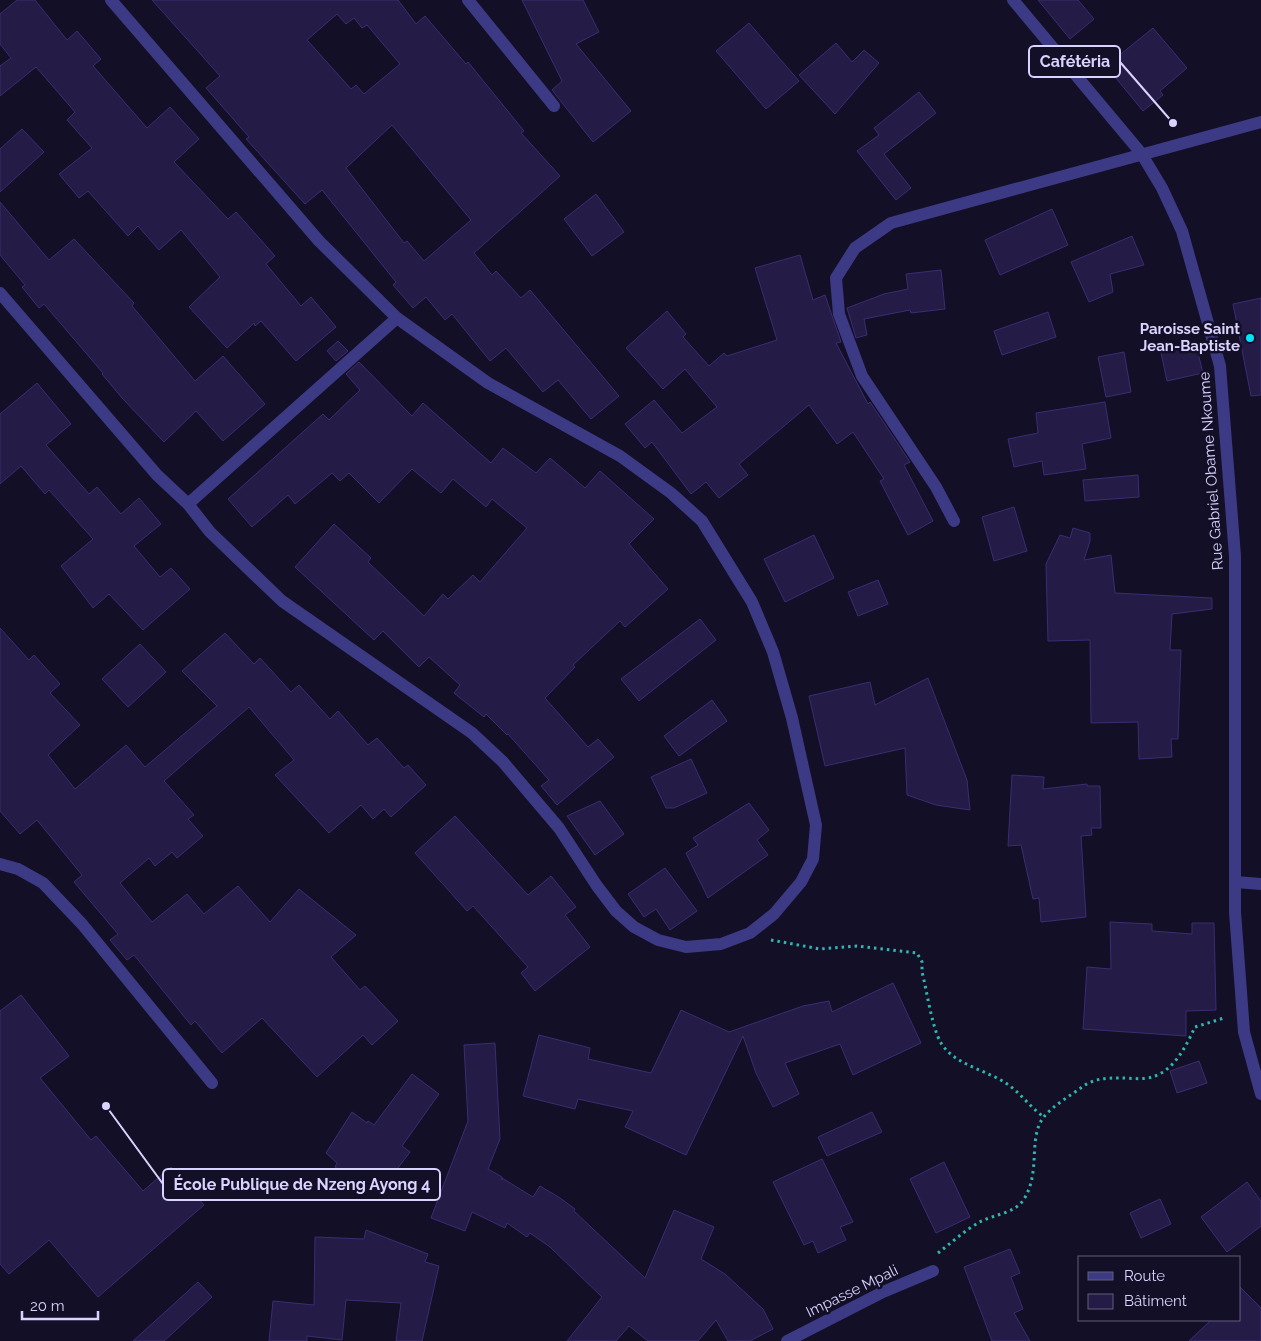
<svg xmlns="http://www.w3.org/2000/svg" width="1261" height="1341" font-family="Raleway,sans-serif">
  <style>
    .building { fill: #241b47; stroke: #3b2d73; fill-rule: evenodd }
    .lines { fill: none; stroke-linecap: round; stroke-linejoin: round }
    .path { stroke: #2fb8b0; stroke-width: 3; stroke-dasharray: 2.5 4; stroke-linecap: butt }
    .minor { stroke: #3d3a85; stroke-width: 12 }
    .poi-dot { fill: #00e5ff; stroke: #130f26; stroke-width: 2 }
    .labels { text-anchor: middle; stroke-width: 5; stroke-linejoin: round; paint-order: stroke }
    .poi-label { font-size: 15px; font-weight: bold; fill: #d9d4ff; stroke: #130f26; text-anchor: end }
    .street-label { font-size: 15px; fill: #d9d4ff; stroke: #130f26 }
    .leader { fill: none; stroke: #d9d4ff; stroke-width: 2 }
    .callout-dot { fill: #d9d4ff; stroke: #130f26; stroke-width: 2 }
    .callout { fill: #130f26; stroke: #d9d4ff; stroke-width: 2 }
    .callout-label { font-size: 16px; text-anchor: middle; font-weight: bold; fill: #d9d4ff }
  </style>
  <rect width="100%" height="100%" fill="#130f26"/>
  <!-- building -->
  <path class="building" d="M17,0H35L67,40L77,31L101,59L93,66L147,128L170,107L199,139L174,162L228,219L236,212L275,256L266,264L301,306L311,297L336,327L296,361L261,321L255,326L254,323L227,348L189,307L220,277L181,230L159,250L138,226L128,236L88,191L79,198L59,174L92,148L67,120L75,112L36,67L0,96V66L11,58L0,44V14Z
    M152,0H398L416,24L425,16L466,64L468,62L524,131L521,133L560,176L474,253L492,275L496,271L521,298L530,290L619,396L591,419L558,380L543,392L506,348L490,361L452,314L445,320L426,297L413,308L393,285L396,282L322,190L305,204L246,139L249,137L206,88L220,76ZM337,14L346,24L354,18L362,28L367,25L400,64L364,94L356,85L351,89L307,40ZM392,125L471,220L424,261L407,241L404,243L346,168Z
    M522,0H583L599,32L576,44L631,111L593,142L552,90L562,81Z
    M1038,0H1078L1094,19L1070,39Z
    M749,23L799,81L766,109L716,51Z
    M1153,28L1187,68L1160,91L1163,95L1143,111L1106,66Z
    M836,43L852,62L864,50L879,63L835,114L799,75Z
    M919,92L936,113L884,154L911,188L896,200L857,151L879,135L874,128Z
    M22,129L44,152L0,192V149Z
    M596,194L624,232L592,256L564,219Z
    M0,202L49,260L74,239L134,303L132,306L195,381L223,356L265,404L223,441L196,411L164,442L122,398L102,374L103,373L44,304L39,308L22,287L25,285L0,255Z
    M1052,209L1068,245L1000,275L985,240Z
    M1132,236L1144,265L1110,274L1113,292L1089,302L1071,262Z
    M800,255L813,300L825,295L841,342L836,343L868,404L870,402L910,462L904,465L933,521L908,535L880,481L884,479L853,432L837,444L809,405L739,464L748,475L719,498L706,482L691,494L652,442L645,448L625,424L654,400L682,433L717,407L685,369L663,389L626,348L667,311L686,334L683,337L709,366L724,353L727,356L777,340L755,268Z
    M941,270L945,309L911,313L910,310L864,319L867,335L856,338L847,308L884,294L908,289L906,274Z
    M1261,298V395L1251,396L1233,304Z
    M1048,312L1056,337L1002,355L994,331Z
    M338,341L348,351L336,361L327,351Z
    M1195,341L1203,373L1167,381L1160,348Z
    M1124,352L1131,392L1106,397L1098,357Z
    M359,362L412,416L423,403L491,463L503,448L536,473L550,458L585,488L600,471L654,519L629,544L668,589L625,627L620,621L573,665L575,667L545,698L588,747L598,739L614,757L557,805L541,786L549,780L508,734L507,735L486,714L484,717L454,693L460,685L429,657L419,667L383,631L374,640L295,567L334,524L371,558L368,562L424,616L443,594L448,599L473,575L480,582L527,528L492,499L486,507L453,479L441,493L412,469L379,503L349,473L340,481L332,473L295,504L288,495L252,527L228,499L323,414L329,420L360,390L346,374Z
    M37,383L71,424L46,445L89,494L97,487L121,514L139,498L161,524L134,546L160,577L171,568L190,589L143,630L109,594L93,608L61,566L93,539L49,490L45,494L21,466L0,484V414Z
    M1105,402L1111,438L1082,444L1086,469L1044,475L1042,461L1014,467L1008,439L1038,433L1036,413Z
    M1138,475L1139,497L1085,501L1083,480Z
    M1014,507L1027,551L994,561L982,517Z
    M1073,528L1090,533V541L1084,560L1111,555L1115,593L1212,598V609L1172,614L1170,650H1181L1178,739H1171L1172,757L1139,759L1138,722L1091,723L1090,640L1048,641L1046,564L1060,535L1070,538Z
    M814,535L834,578L785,602L764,559Z
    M878,580L888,604L858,616L848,592Z
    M700,619L716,640L639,701L621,679Z
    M0,628L29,660L34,655L60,684L50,693L80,725L48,755L75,789L126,745L145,767L217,706L182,671L225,633L254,664L260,658L291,692L299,685L330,719L338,711L368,745L377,738L404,768L408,765L426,785L391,817L384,809L373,819L361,805L329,833L275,775L294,760L249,707L164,781L194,815L188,819L203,836L177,858L172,852L155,866L149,858L120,883L152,922L187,894L204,914L238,886L270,922L299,889L356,935L331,957L360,990L365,986L398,1021L372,1045L363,1035L317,1077L262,1018L222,1053L195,1021L191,1025L134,955L127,960L110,940L118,934L74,882L82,875L37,820L20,834L0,811Z
    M140,644L166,672L128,707L102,679Z
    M928,678L967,780L970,810L936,805L907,795L905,748L825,766L809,696L870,682L875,705Z
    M712,700L727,721L679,756L664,736Z
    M691,759L707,793L674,808H666L651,777Z
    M1012,775L1044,777L1043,789L1087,784V786H1100L1101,828H1091L1092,835L1081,836L1086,917L1041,922L1039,898L1033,899L1021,845L1008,846Z
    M600,801L624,834L595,855L567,816Z
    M749,803L769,830L757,840L768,855L708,898L686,853L698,845L693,838Z
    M455,816L528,895L551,876L576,907L565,915L590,947L535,991L521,973L528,967L473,906L467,911L415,853Z
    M665,868L697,911L670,930L656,909L644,917L628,894Z
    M1110,922L1152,924V931L1192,934V923H1214L1216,1010L1186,1011V1036L1083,1029L1087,967L1111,969Z
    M893,983L921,1043L853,1075L840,1044L785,1063L799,1094L773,1107L756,1073L743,1036L686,1155L625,1127L633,1111L578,1099L575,1109L523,1096L539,1035L590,1048L588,1059L651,1073L681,1010L729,1032L803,1006L829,1001L832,1012Z
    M21,995L69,1056L40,1078L91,1140L96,1136L143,1191L171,1167L204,1205L98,1297L49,1240L9,1274L0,1264V1011Z
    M495,1043L500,1139L488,1169L502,1177V1180V1178L533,1197L540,1186L560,1198L575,1209L574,1211L645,1278L674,1210L714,1227L701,1259L725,1274L763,1309L773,1329L750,1341H728L716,1320L698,1341H648L629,1326L616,1341H567L602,1297L550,1247L530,1233L527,1237L507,1223L505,1228L472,1212L465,1231L431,1218L468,1121L464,1045Z
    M1199,1061L1207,1083L1177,1093L1170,1071Z
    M412,1074L439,1094L402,1146L410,1152L376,1197L335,1167L337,1163L326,1153L352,1112L367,1123L368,1121L374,1125Z
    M872,1112L882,1132L827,1156L818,1137Z
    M822,1159L853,1222L840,1227L846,1240L818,1253L813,1241L804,1245L773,1182Z
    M944,1162L970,1217L936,1233L910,1179Z
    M1247,1182L1261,1201V1226L1227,1252L1201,1217Z
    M1160,1199L1171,1224L1141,1238L1130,1213Z
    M366,1230L428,1254L425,1262L439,1266L422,1341H396L401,1303L346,1300L342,1340L307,1336V1341H269L273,1301L314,1305L315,1237L364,1239Z
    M1010,1249L1020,1273L1011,1277L1023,1309L1014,1313L1030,1341H992L964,1267Z
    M198,1282L212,1297L164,1341H133Z
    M1240,1287L1261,1308V1341H1189L1211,1320H1240Z"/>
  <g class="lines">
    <!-- path -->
    <path class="path" d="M771,940L820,949L857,946L917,953L922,962V972C927,991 932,1028 941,1043C955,1066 989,1070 1010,1086C1022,1095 1031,1108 1044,1117
      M938,1253C951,1243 964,1231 978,1223C993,1214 1015,1214 1024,1199C1041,1172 1028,1139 1043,1118C1052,1106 1070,1096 1082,1087C1095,1078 1106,1078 1121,1078C1130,1078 1144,1080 1152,1077C1175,1070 1186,1046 1195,1027L1224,1018"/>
    <!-- minor -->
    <path class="minor" d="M468,0L554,106
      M1013,0L1141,153L1162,188L1182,231L1220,366L1235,556V912L1244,1032L1261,1094
      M0,293L157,475L188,504L210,532L282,601L472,733L503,762L559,828L597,886L616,911L634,927L658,940L686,947L721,944L750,933L774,914L801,882L813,859L816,825L792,718L773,652L752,602L702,521L671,493L620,456L488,383L397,318L319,241L111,0
      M188,504L397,318
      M954,521L936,487L862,376L839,314L836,278L855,248L891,223L1261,122
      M0,864L18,869L43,883L82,924L212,1083
      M1236,882L1261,884
      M787,1341L883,1292L933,1271"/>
  </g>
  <!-- markers -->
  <circle class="poi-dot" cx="1250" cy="338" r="5"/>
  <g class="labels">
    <!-- poi labels -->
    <g class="poi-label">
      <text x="1240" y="334">Paroisse Saint<tspan x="1240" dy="17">Jean-Baptiste</tspan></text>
    </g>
    <!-- street labels -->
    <g class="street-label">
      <text transform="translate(1211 471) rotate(-94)" y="5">Rue Gabriel Obame Nkoume</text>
      <text transform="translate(852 1291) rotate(-26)" y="5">Impasse Mpali</text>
    </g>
  </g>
  <!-- callouts -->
  <path class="leader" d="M1173 123L1120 62M106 1106L163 1184"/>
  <g class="callout-dot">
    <circle cx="1173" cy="123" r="5"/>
    <circle cx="106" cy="1106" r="5"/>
  </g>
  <g class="callout">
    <rect x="1029" y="46" width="91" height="31" rx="5"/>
    <rect x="163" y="1169" width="277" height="31" rx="5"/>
  </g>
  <g class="callout-label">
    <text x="1075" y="67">Cafétéria</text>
    <text x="302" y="1190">École Publique de Nzeng Ayong 4</text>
  </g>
  <!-- legend -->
  <rect x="1078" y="1256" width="162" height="65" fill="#130f26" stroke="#625e7d"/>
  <rect x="1088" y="1272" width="25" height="8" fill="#3d3a85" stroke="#625e7d"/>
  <text x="1124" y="1281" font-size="15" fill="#d9d4ff">Route</text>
  <rect x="1088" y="1294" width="25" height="15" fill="#241b47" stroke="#625e7d"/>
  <text x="1124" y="1306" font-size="15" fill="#d9d4ff">Bâtiment</text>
  <!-- scale -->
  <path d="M22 1311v8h76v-8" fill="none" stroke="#d9d4ff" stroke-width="2.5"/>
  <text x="30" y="1311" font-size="15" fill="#d9d4ff" stroke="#130f26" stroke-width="4" paint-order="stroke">20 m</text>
</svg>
